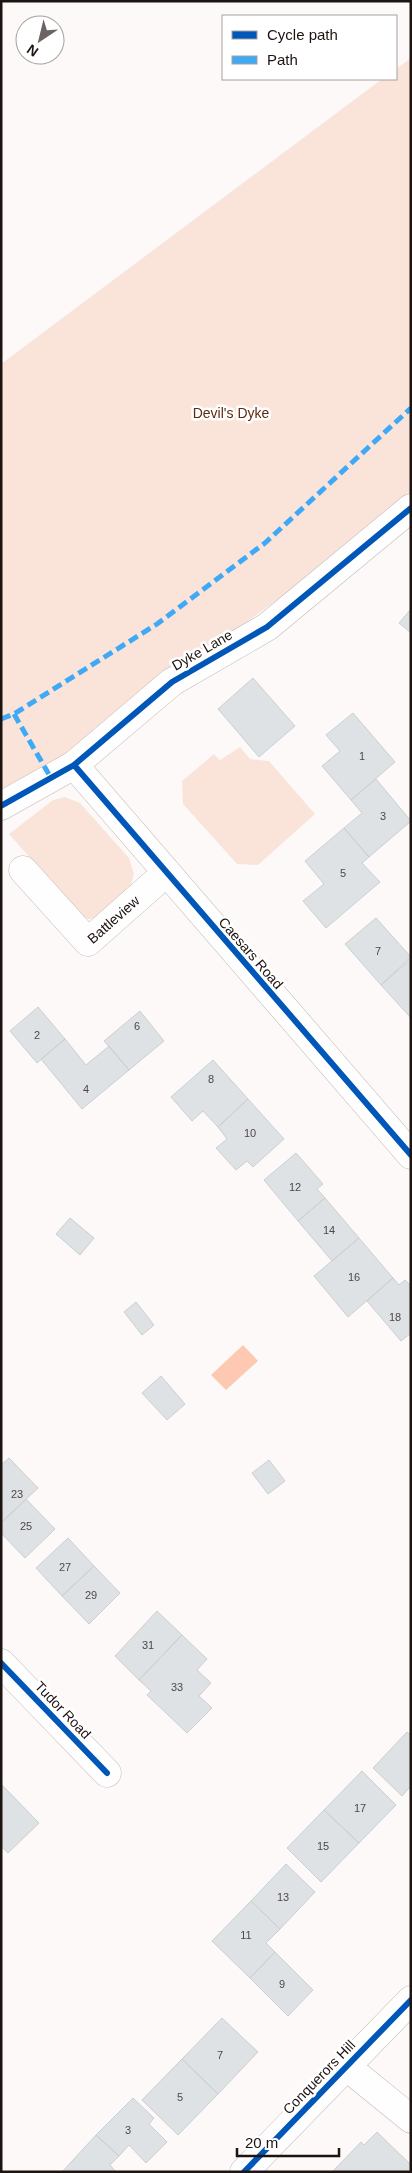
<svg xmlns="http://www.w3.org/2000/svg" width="412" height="2173" font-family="Arial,sans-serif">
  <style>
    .green { fill: #fae4da }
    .water { fill: #fdc9b3 }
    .building { fill: #dfe2e5; stroke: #cccfd1 }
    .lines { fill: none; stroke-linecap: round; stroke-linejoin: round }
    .street-casing { stroke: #bfb9b7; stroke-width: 29 }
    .street { stroke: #fffefe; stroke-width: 28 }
    .quiet { stroke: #3fa9f5; stroke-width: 5; stroke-dasharray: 10 5; stroke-linecap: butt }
    .cycleway-casing { stroke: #fff; stroke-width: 9 }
    .cycleway { stroke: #0057b8; stroke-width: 6 }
    .labels { text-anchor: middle; stroke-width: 5; stroke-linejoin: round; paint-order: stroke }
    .number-label { font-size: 11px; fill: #4e4847 }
    .park-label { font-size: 14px; fill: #61290e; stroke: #fff }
    .street-label { font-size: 14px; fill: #1d1411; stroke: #fff }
  </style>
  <rect width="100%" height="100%" fill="#fcf9f8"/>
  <!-- green -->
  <path class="green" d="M411,58V502L61,757L1,790V364L382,79H396V69Z
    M240,747L250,759L269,761L315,814L258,865L237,864L183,804L182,781L214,754L220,760Z
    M65,797L80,803L129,858L134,874L129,891L97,918L88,919L80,915L9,834L53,800Z"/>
  <!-- water -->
  <path class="water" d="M243,1345L258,1361L226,1390L211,1375Z"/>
  <!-- building -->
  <path class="building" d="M411,609V633L399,623Z
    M253,678L295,726L259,757L218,709Z
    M353,713L395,762L351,800L322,766L340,751L326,735Z
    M376,779L411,821L369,857L344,828L362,813L351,800Z
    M344,828L369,857L362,863L380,882L326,928L303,901L324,884L305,861Z
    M376,918L411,957L381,985L345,944Z
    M411,959V1018L381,985Z
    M38,1007L65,1039L37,1063L10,1031Z
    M140,1011L164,1041L129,1070L104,1041Z
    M65,1039L86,1065L109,1046L129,1070L82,1109L41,1059Z
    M213,1060L248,1099L218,1127L203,1111L192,1121L171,1097Z
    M248,1099L284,1139L253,1167L247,1161L236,1170L216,1148L227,1139L218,1127Z
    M296,1153L323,1184L317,1189L325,1198L298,1221L264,1180Z
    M325,1198L359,1238L332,1261L298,1221Z
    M70,1218L94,1238L80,1255L56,1234Z
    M359,1238L393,1278L348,1317L314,1276Z
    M393,1278L399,1285L405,1280L411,1286V1333L401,1341L367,1301Z
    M136,1302L154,1325L142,1335L124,1312Z
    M161,1376L185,1404L167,1420L142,1393Z
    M9,1458L38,1488L1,1523V1465Z
    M269,1460L285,1481L268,1494L252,1473Z
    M26,1499L55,1529L25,1558L1,1533V1523Z
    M68,1538L94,1566L62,1596L36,1568Z
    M94,1566L120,1593L89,1624L62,1596Z
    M157,1611L182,1635L139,1680L115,1656Z
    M182,1635L207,1659L197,1670L211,1683L199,1696L212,1708L187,1733L147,1695L151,1691L139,1680Z
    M407,1732L411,1735V1786L402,1796L373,1768Z
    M362,1771L396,1805L359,1843L324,1810Z
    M2,1785L39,1823L8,1853L1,1846Z
    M324,1810L359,1843L321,1882L287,1848Z
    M286,1864L315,1892L280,1929L251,1901Z
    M251,1901L280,1929L266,1943L275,1952L250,1978L212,1941Z
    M275,1952L313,1990L288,2016L250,1978Z
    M222,2018L258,2052L218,2094L182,2059Z
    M182,2059L218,2094L178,2135L142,2100Z
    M133,2098L154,2118L149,2124L167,2142L146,2163L129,2145L119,2156L96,2135Z
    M377,2132L411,2165V2172H332L361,2142L364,2145Z
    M96,2135L119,2156L110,2165L116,2172H62Z"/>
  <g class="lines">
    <!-- street casing -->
    <g class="street-casing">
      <g id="street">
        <path d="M74,765L411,1155"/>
        <path d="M1,806L74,765L172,682L267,627L411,508"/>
        <path id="s1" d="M23,870L88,942L166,873"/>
        <path d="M1,1663L107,1773"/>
        <path d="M347,2067L411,2119"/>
        <path d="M244,2172L411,2000"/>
      </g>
    </g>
    <!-- street -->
    <use href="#street" class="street"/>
    <!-- quiet -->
    <path class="quiet" d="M14,714L51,778
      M1,719L14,714L157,624L265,543L411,408"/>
    <!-- cycleway casing -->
    <g class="cycleway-casing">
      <path id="cycleway" d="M74,765L411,1155
        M1,806L74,765L172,682L267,627L411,508
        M1,1663L107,1773
        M244,2172L411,2000"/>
    </g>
    <!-- cycleway -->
    <use href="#cycleway" class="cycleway"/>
  </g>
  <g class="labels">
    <!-- number labels -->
    <g class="number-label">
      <text x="362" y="760">1</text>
      <text x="383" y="820">3</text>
      <text x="343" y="877">5</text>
      <text x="378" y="955">7</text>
      <text x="137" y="1030">6</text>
      <text x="37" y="1039">2</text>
      <text x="211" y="1083">8</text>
      <text x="86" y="1093">4</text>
      <text x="250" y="1137">10</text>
      <text x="295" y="1191">12</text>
      <text x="329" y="1234">14</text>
      <text x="354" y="1281">16</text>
      <text x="395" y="1321">18</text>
      <text x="17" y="1498">23</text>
      <text x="26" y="1530">25</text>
      <text x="65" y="1571">27</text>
      <text x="91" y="1599">29</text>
      <text x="148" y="1649">31</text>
      <text x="177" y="1691">33</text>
      <text x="360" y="1812">17</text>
      <text x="323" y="1850">15</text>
      <text x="283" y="1901">13</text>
      <text x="246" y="1939">11</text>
      <text x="282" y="1988">9</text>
      <text x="220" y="2059">7</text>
      <text x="180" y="2101">5</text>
      <text x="128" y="2134">3</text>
    </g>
    <!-- park labels -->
    <g class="park-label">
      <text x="231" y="418">Devil's Dyke</text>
    </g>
    <!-- street labels -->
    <g class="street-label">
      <text transform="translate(202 650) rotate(-30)" y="5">Dyke Lane</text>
      <text dy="5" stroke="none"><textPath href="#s1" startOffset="131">Battleview</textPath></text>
      <text transform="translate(251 953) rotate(49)" y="5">Caesars Road</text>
      <text transform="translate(63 1710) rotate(46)" y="5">Tudor Road</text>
      <text transform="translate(319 2077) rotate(-46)" y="5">Conquerors Hill</text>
    </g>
  </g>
  <!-- border -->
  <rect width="412" height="2173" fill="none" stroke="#1d1411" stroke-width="5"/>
  <!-- legend -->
  <rect x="222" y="15" width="175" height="65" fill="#ffffff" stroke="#a5a1a0"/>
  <rect x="232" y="31" width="25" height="8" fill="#0057b8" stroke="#a5a1a0"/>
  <text x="267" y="40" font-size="15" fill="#1d1411">Cycle path</text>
  <rect x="232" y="56" width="25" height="8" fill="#3fa9f5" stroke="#a5a1a0"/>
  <text x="267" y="65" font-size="15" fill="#1d1411">Path</text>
  <!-- north arrow -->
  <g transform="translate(40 40) rotate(215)"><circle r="24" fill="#ffffff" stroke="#a5a1a0"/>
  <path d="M0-4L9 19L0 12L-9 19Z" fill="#6b6462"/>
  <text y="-8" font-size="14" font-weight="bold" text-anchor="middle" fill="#1d1411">N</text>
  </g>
  <!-- scale -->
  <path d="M237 2148v8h102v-8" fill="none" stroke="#1d1411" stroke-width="2.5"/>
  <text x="245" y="2148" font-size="15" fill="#1d1411" stroke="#ffffff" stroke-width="4" paint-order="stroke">20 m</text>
</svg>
